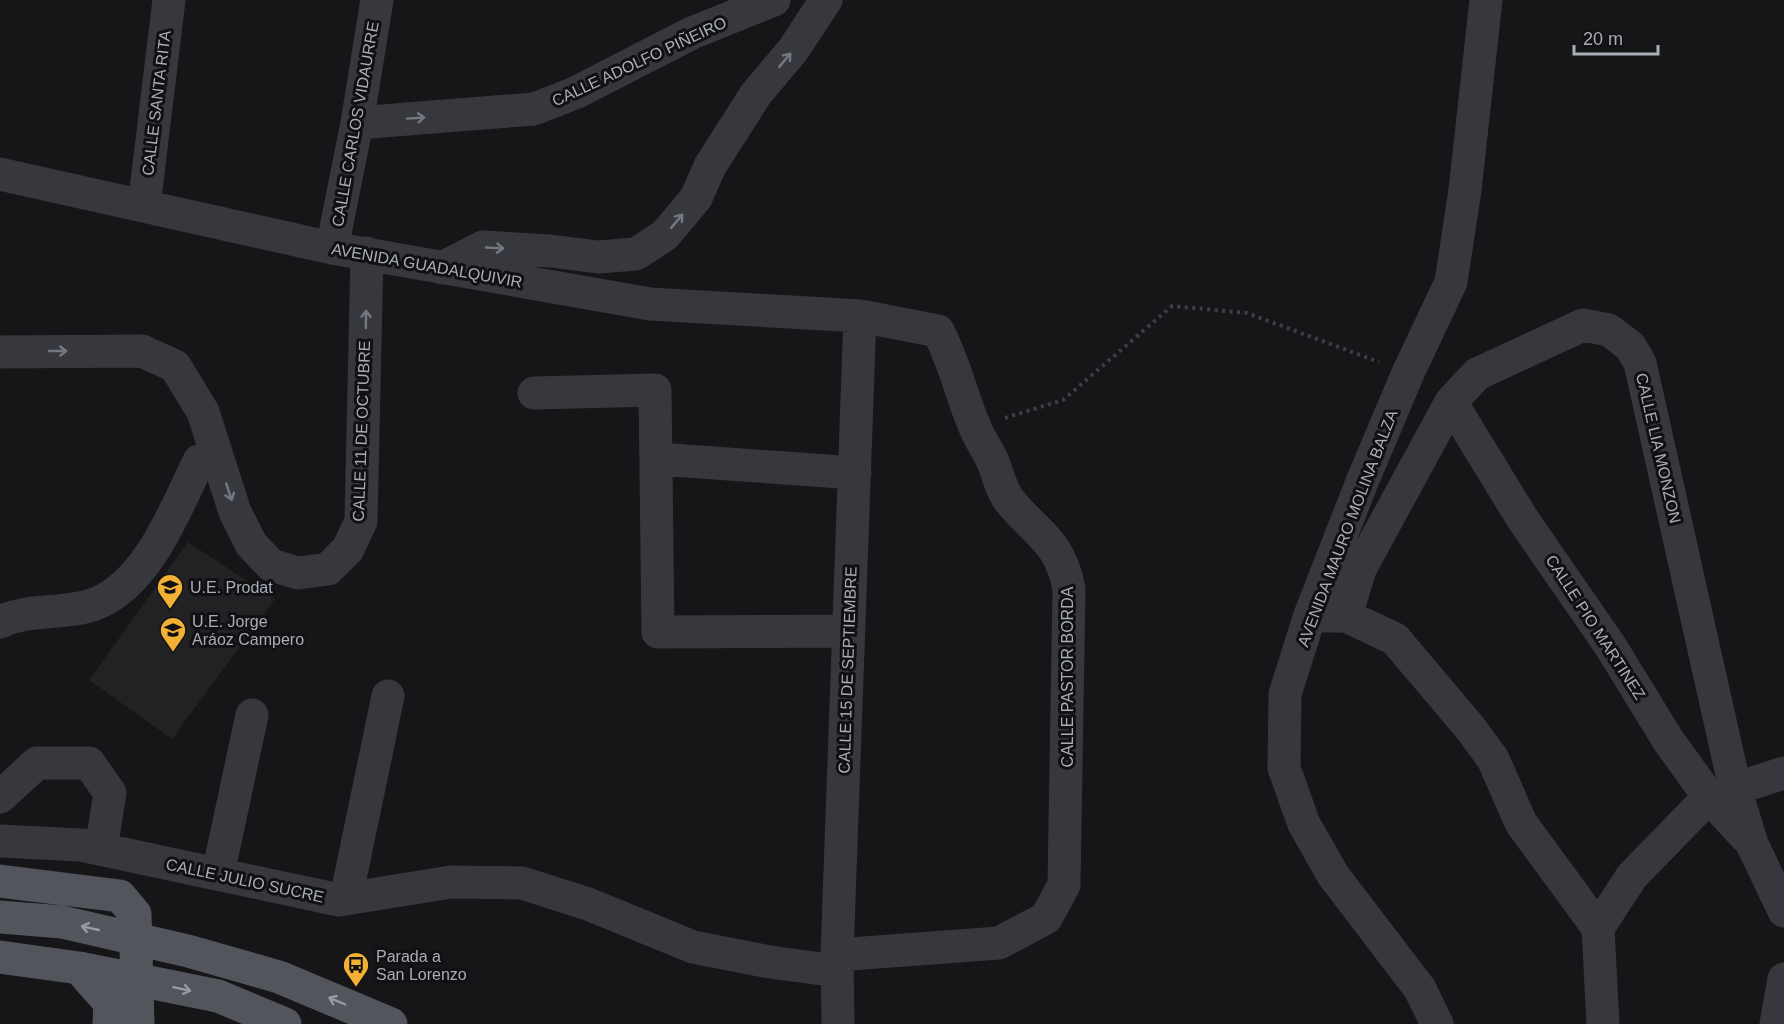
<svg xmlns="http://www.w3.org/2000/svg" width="1784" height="1024" font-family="Arial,sans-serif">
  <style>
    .built { fill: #222225 }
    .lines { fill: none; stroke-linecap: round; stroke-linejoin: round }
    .path { stroke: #3d3f44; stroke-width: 4; stroke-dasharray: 3 4.5; stroke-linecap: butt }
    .minor { stroke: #37383d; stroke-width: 33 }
    .major { stroke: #53555c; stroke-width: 33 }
    .oneway { stroke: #757881 }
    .oneway2 { stroke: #979ba6 }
    .labels { text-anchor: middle; stroke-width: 6; stroke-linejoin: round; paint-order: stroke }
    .street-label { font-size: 16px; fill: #a8adb8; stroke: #111113 }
    .poi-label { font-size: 16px; fill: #a8adb8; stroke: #111113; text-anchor: start }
  </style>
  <rect width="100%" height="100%" fill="#161618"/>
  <!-- built -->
  <path class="built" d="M188,542L275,599L172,739L89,680Z"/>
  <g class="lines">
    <!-- path -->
    <path class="path" d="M1005,418L1063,400L1172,306L1247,313L1379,362"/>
    <!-- minor -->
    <path class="minor" d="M357,123L534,109L575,93L692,33L774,0
      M0,174L332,248L650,304L860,316L938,331C954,361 961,394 974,425C979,438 987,449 993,462C998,474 1001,490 1009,500C1037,535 1060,540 1069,589L1064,885L1046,918L999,943L837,955
      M144,206L169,0
      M332,248L357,123L377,0
      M442,268L483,247L550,251L598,257L636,254L665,235L696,198L710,166L756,94L793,50L826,0
      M0,352L142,351L175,366L203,412L235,512L251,544L271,565L298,573L328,569L348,549L361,521L367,253
      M534,393L655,390L658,632L848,631
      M1451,402L1522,518L1611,647L1668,740L1709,797L1746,837
      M658,459L855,473
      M1324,616H1346L1395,639L1471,729L1493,759L1521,823L1598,928
      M1346,616L1360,569L1451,402L1477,374L1583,325L1609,330L1630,346L1640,363L1735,788L1752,844L1784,911
      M0,622C28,608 66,615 95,604C148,584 176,508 199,461L217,456
      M0,797L37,763H89L110,793L101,849
      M0,841L81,845L339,900L451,882L522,883L588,904L693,947L770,962L837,971
      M218,874L252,715
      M346,898L388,696
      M838,1024L837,955L860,316
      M1437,1024L1420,989L1333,875L1304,824L1284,768L1285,694L1310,615L1362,482L1408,373L1451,282L1465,190L1486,0
      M1603,1024L1598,928L1632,876L1709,797L1784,773
      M1776,1024L1784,979"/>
    <!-- major -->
    <path class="major" d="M0,881L120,896L135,914L138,1024
      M0,917L62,922L188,951L279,977L391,1024
      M0,957L79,968L218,996L285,1024
      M79,968L110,1003L109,1024"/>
  </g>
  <!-- one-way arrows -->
  <defs><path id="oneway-shaft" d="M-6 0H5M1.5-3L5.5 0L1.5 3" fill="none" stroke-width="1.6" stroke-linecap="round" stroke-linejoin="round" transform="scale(1.5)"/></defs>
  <g class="oneway">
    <use href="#oneway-shaft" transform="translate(785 60) rotate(-50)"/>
    <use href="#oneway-shaft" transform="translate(416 118) rotate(-4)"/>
    <use href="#oneway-shaft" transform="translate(677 221) rotate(-50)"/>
    <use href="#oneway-shaft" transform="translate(495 248) rotate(3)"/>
    <use href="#oneway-shaft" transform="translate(366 319) rotate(-89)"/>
    <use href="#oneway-shaft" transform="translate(58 351)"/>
    <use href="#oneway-shaft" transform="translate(229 492) rotate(72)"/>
  </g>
  <g class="oneway2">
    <use href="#oneway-shaft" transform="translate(90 928) rotate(-167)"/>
    <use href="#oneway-shaft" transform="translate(182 989) rotate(12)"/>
    <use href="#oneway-shaft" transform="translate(337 1001) rotate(-157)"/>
  </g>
  <!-- icons -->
  <defs>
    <g id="school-pin" transform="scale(1.35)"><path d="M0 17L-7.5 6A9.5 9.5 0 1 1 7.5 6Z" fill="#f2b134" stroke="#111113"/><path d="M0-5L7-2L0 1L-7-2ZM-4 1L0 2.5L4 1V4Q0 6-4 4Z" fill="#111"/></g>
    <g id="bus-pin" transform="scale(1.35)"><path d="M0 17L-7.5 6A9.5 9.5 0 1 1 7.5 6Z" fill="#f2b134" stroke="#111113"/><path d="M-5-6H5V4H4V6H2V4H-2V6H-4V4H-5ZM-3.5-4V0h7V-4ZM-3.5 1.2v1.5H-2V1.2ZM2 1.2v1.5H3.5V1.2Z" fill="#111"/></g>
  </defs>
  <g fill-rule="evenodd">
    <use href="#school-pin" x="170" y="587"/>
    <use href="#school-pin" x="173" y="630"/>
    <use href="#bus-pin" x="356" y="965"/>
  </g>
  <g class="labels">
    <!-- street labels -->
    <g class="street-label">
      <text transform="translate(639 61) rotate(-25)" y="6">CALLE ADOLFO PIÑEIRO</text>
      <text transform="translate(156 103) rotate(-83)" y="6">CALLE SANTA RITA</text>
      <text transform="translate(355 124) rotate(-80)" y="6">CALLE CARLOS VIDAURRE</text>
      <text transform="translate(427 265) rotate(10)" y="6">AVENIDA GUADALQUIVIR</text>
      <text transform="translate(361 431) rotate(-88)" y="6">CALLE 11 DE OCTUBRE</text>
      <text transform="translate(1659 448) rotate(77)" y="6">CALLE LIA MONZON</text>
      <text transform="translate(1347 528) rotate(-69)" y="6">AVENIDA MAURO MOLINA BALZA</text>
      <text transform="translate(1596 627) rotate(57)" y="6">CALLE PIO MARTINEZ</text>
      <text transform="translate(847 670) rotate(-88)" y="6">CALLE 15 DE SEPTIEMBRE</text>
      <text transform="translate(1067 677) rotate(-90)" y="6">CALLE PASTOR BORDA</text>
      <text transform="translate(245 880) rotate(12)" y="6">CALLE JULIO SUCRE</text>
    </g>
    <!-- poi labels -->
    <g class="poi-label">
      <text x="190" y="593">U.E. Prodat</text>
      <text x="192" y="627">U.E. Jorge<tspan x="192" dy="18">Aráoz Campero</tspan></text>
      <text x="376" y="962">Parada a<tspan x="376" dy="18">San Lorenzo</tspan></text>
    </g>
  </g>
  <!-- scale -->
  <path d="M1574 45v9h84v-9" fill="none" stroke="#a8adb8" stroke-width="3"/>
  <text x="1583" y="45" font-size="18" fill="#a8adb8" stroke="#111113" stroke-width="4.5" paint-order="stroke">20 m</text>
</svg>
